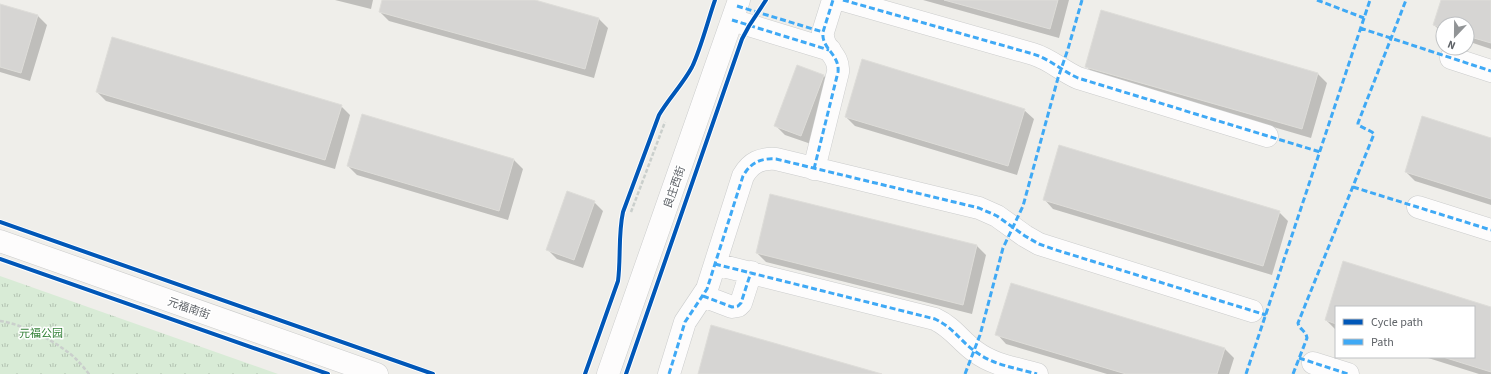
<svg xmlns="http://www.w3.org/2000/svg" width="1491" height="374" font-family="'Source Sans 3','Noto Sans SC',sans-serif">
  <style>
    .park { fill: url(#park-tufts) }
    .shadow { fill: #0003 }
    .building { fill: #d6d5d3; stroke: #deddd9 }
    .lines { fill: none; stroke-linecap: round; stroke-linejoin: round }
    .minor-casing { stroke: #cbcccc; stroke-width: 23 }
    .path { stroke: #cacfcc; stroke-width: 2.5; stroke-dasharray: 4 2; stroke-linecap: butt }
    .minor { stroke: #fdfcfc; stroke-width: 22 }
    .quiet { stroke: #3fa9f5; stroke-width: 3; stroke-dasharray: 6 3; stroke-linecap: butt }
    .cycleway-casing { stroke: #fff; stroke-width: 6 }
    .cycleway { stroke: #0057b8; stroke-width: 4 }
    .labels { text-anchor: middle; stroke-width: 3; stroke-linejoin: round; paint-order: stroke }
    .street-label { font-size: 11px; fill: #5f6368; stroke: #fff }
    .park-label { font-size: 11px; fill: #348238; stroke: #fff }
  </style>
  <defs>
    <pattern id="park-tufts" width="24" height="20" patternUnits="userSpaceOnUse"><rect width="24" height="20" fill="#d8ebd6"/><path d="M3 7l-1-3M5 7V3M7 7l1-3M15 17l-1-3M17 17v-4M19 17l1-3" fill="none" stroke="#b2c2b1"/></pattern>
  </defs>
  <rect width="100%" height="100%" fill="#efeeea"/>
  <!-- park -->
  <path class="park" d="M0,276L278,374H0Z"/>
  <!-- shadow -->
  <path class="shadow" d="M335,0H373L371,9Z
    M383,0H531L599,19L608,28L594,78L389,21L380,12Z
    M923,0H1069L1059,38Z
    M1442,0H1491V49L1467,41V24H1443V33L1434,25Z
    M0,5L38,16L47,25L30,81L0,72Z
    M1086,66L1317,73L1327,83L1311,138L1095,75Z
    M824,76L833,85L811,144L785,135L776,126Z
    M97,92L341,106L350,115L335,169L106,101Z
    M1024,110L1034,119L1017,175L855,126L846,117Z
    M1491,139V205L1415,181L1406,172Z
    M514,160L523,169L508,220L357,175L348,166Z
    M1044,199L1279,212L1288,221L1272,275L1053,209Z
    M594,202L603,211L583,268L557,259L548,250Z
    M977,246L986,255L972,314L766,262L757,253Z
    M1344,262L1491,308V374H1479L1425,357H1474V307H1336L1335,329L1326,320Z
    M997,334L1225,349L1234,358L1229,374H1107L1006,344Z"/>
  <!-- building -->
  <path class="building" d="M382,0H535L599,18L585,69L379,12Z
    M944,0H1058L1050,29Z
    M1441,0H1491V43L1467,36V24H1443V28L1433,25Z
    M0,4L38,15L21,73L0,67Z
    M1101,10L1318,73L1302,129L1085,67Z
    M112,37L342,105L325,160L96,92Z
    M862,59L1025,109L1008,166L845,117Z
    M797,65L824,75L801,136L774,126Z
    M362,114L514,159L499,211L347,166Z
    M1422,116L1491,138V199L1405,172Z
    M1059,145L1280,211L1263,266L1043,200Z
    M567,191L595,201L574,260L546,250Z
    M770,194L977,245L963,305L756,253Z
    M1343,261L1491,307V372L1443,357H1474V307H1336V324L1325,320Z
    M1011,283L1225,348L1217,374H1126L995,335Z
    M711,325L882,374H698Z"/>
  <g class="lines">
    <!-- minor casing -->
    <g class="minor-casing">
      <path id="minor" d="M843,0L1033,54C1050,59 1062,71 1078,78L1267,136
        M732,20L830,50
        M1451,58L1491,71
        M814,169L838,72C840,54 821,49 823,32L833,0
        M1418,207L1491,230
        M0,241L377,374
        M715,264L935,319C954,328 960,341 976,352C993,365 1016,368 1037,374
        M703,296L732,307L738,306L741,303L751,272
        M1313,363L1348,374
        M608,374L739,0
        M669,374L685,322L707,289L743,176C751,162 761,158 776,159L979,208L997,216L1025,236L1039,244L1252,311"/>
    </g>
    <!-- path -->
    <path class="path" d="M631,212L665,122
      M0,321C23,324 60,343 77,360C81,364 85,369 89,374"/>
    <!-- minor -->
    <use href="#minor" class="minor"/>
    <!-- quiet -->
    <path class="quiet" d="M843,0L1033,54C1050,59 1062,71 1078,78L1320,152
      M1317,0L1364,18
      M737,6L823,32
      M732,20L829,50
      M1360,28L1491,71
      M814,169L838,72C840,54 821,49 823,32L833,0
      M1353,187L1491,230
      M715,264L935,319C954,328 960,341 976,352C993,365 1016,368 1037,374
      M703,296L732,307L738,306L741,303L751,272
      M1299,358L1348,374
      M669,374L685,322L707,289L743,176C751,162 761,158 776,159L979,208L997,216L1025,236L1039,244L1053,249L1266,315
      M965,374L980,335L1003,248L1023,206L1058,78L1068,49L1082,0
      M1246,374L1370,0
      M1293,374L1307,338C1306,331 1299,329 1298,323L1374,134L1372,132L1358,125V123L1406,0"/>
    <!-- cycleway casing -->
    <g class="cycleway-casing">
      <path id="cycleway" d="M0,222L433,374
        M0,259L328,374
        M585,374L618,281C621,258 618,235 623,212L659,115C669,98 683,84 692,67C701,48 708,20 715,0
        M626,374L742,39L749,26L766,0"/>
    </g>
    <!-- cycleway -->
    <use href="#cycleway" class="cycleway"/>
  </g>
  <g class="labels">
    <!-- street labels -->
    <g class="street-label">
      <text transform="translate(674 187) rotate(-71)" y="4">良庄西街</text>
      <text transform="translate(189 308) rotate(19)" y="4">元福南街</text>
    </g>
    <!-- park labels -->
    <g class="park-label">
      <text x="41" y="337">元福公园</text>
    </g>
  </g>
  <!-- legend -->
  <rect x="1335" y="306" width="140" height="52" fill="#ffffff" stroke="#bfc1c3"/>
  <rect x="1343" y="319" width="20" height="6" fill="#0057b8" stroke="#bfc1c3"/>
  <text x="1371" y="326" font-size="12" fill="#5f6368">Cycle path</text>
  <rect x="1343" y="339" width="20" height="6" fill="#3fa9f5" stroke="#bfc1c3"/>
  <text x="1371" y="346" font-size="12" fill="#5f6368">Path</text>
  <!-- north arrow -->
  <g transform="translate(1455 36) rotate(202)"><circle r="19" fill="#ffffff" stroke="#bfc1c3"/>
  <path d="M0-3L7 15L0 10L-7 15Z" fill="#919496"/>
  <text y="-6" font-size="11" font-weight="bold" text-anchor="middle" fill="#5f6368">N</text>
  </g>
</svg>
